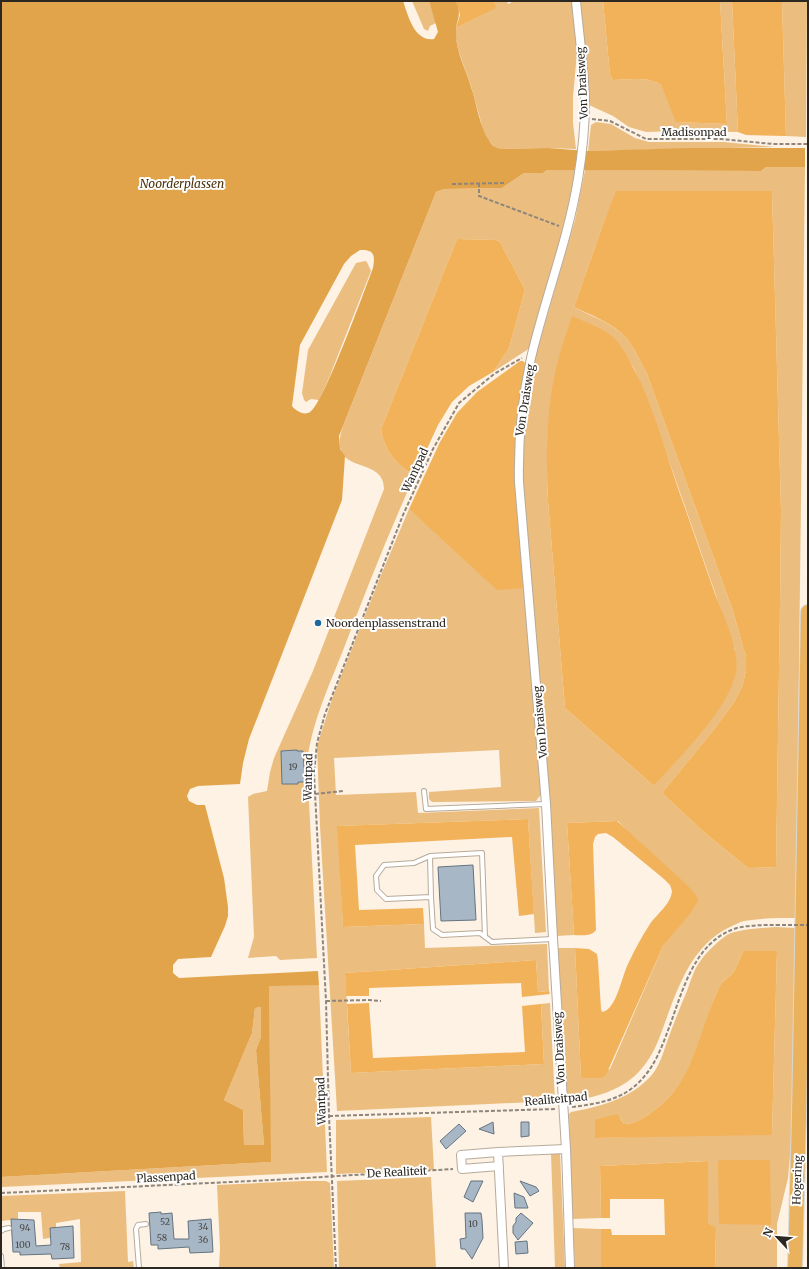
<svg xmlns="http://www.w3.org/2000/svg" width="809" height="1269" font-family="Merriweather,serif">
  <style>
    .green { fill: #ebbd7f; fill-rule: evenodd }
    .forest { fill: #f1b25a }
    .water { fill: #e2a44b; fill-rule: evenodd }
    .pier { fill: #fdf2e4 }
    .building { fill: #a7b7c6; stroke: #647481 }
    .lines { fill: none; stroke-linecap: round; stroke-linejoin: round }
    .service-casing { stroke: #b7aa9a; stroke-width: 6 }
    .minor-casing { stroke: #b7aa9a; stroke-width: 10 }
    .trunk-casing { stroke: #d9d8d7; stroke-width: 16 }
    .path { stroke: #8e867c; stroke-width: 2; stroke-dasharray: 4 2; stroke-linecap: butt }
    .service { stroke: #fff; stroke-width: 4 }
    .minor { stroke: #fff; stroke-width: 8 }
    .trunk { stroke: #eab25c; stroke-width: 14 }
    .path-bridge { stroke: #8e867c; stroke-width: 2; stroke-dasharray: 4 2; stroke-linecap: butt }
    .poi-dot { fill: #1f689b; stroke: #fff; stroke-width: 1.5 }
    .labels { text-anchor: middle; stroke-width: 4; stroke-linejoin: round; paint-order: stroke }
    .number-label { font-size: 9px; fill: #4c4b4a }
    .street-label { font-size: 11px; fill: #2d2721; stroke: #fff }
    .poi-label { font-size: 11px; fill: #2d2721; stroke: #fff; text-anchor: start }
    .water-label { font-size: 12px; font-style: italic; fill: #4c330c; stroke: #fff }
  </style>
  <rect width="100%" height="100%" fill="#fdf2e4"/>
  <!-- green -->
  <path class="green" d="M412,1H429L436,23L430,26L428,31L424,29Z
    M494,1H507L508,4L514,1H572L577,53L573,97V123L576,149L548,148L502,149L495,148L489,141L483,129L471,86L458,49L455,33L456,28L495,8Z
    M579,1H603L610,75L613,80C628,80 648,76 661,85L677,122L727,124L720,1H732L738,132L673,131L646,132L629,127L613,116L589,105Z
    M782,1H807L806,137L786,136Z
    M596,122L611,124L635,138L649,142H724L775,147L588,151L591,125Z
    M766,167H805L796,918C779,918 761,918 744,921C739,922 735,925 730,927C691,945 677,990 663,1028C658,1042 652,1057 642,1068C624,1091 593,1098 566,1102L556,948H575L581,1078L610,1069L663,946L696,905L618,821L567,823L574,935L556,936L550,803L522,482V453L526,399L535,358L575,220L585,170L761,171ZM617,191H772L781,510L780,605L776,867L748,868L706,834L662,793L712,732L733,704L742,687L746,671V657L732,608L647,374C641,363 635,349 627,339C614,323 592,317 574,307L602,227ZM572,317L589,324L615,340L634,368L651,409L735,650L734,679L727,695L654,786L565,708L548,501C545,433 549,380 572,317Z
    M547,170H574V185L567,218L530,348L493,372L509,348L525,290L500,242L496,240L457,239L381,429C383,448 397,467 415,475C388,534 365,593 342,653C328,688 311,725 307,763L317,958L280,960L276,956L248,958L254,937L248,797L253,794L267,791L270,772L274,758L313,671L384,489C385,454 325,478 343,426L436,192L444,189L502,188L524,173H543Z
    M365,261L367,262L371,271L329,378L319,400L311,399L306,402L304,400L302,393L308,350L356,263Z
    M409,509L443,539L524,588L543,792L536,801L432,802L429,799V792L501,787L499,750L334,758L336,795L416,792L418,813L539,808L546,932L535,933L528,819L338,826L343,927L424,924L425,948L547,944L549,991L538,992L536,960L345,973L351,1073L544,1064L541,1004L550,1003L555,1101L337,1111L320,826L317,746L332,699L381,575Z
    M775,927L796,928L792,1134L788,1178L777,1224V1268H715L716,1229L708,1223L707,1161L600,1166L601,1218L572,1219L569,1114L571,1112C598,1107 627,1100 648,1079C659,1069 663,1053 668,1039C674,1023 680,1007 687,991C691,980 694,969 701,960C706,953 719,940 727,935C738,929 763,928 775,927ZM743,951H777L772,1133L595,1138L620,1118L624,1124C633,1124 641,1120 649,1114C692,1087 697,1040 715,997C717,992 720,986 724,981C727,978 730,976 733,973C737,966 740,959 743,951Z
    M269,985H319L327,1172L1,1187V1177L270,1162Z
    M261,1007V1037L256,1050L264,1145H244L243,1110L224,1100L252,1033L255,1008Z
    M808,1048V1144L806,1117Z
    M431,1117L434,1170L336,1174V1120Z
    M560,1153L565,1268H555L551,1154Z
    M431,1177L436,1268H339L337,1181Z
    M302,1181H326L330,1183L334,1268H219L220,1248L217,1185Z
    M125,1191L128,1262L133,1261L134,1268H60L59,1264L81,1262L80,1219L56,1223V1237L43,1239L41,1212H18V1219L1,1221V1196Z
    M573,1228L601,1229V1268H575Z"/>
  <!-- forest -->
  <path class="forest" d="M456,1H494L496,8L456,28L460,15Z
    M603,1H720L727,124L676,122L661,85C648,76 628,80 613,80L610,75Z
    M732,1H782L786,136L746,135L738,132Z
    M616,191H772L781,510L780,605L776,867L748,868L706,834L662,793L712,732L733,704L742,687L746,671V657L732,608L647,374C641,363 635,349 627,339C614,323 592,316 574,307L602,227Z
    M457,239L496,240L500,242L525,290L509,348L493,372L469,386L452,402L438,425L415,475C397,467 383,448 381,429Z
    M572,316C585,322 608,330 617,341C627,354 634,369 641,383C659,424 670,467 685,508C695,537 705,565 715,594C723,614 740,651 736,672C730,708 678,758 654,786L565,708L548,501C546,460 546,418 554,378C558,357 565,336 572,316Z
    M520,361H523L525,363L526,366C507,439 518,514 524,588L497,590L409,509L440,442L457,413L477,392Z
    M528,819L534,914L519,916L512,837L355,845L359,910L423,908L424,924L343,927L337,826Z
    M617,821L687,885L695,894L698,900L696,905L689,915L663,946L606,1075L602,1078H581L575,948L589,949L597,954L598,961L601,1009L602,1012C617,1010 622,974 629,962C635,949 642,936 650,924C657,914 671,904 672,891L670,885L664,879L613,837L606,833L598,834L595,837L593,844L596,930C591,937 582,935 574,935L567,823Z
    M743,951H777L772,1133L771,1135L595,1138V1120L617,1114L624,1124C633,1124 641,1120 649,1114C692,1087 696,1040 715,997C717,992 720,985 724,981C727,978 730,976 733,973C737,966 740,959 743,951Z
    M536,960L538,992L549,991L550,994L522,997L521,983L369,988V996H346L345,973Z
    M369,1003L373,1058L525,1052L522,1006L541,1004L544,1064L351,1073L347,1004Z
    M719,1160H770L771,1225L719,1224L718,1164Z
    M708,1161V1223L716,1228L715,1268H601V1229H611L612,1235H665L664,1199H610V1218H601L600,1166Z"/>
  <!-- water -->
  <path class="water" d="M1,1H403C408,15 414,42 434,39L438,32L429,1H456C463,18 455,20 456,34C456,52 466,69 471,87C477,104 479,126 490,142C493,147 496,148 502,149L548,148L588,151L690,148H808V167H766L761,171L547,170L543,173H524L502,188L444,189L436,192L339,436L340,449L345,456L342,500L249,739L243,763L240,784L198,786L190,789L187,796L189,801L197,805H205L224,878L228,907V916L225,926L211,957L178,959L173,965V973L179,978L318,971L319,985L269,986L271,1162L1,1177ZM360,250C375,249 375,256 373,268C365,289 323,405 310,412C304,416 296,411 292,406L300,345L344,264L351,256ZM261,1007V1037L256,1050L264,1145H244L243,1110L224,1100L252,1033L255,1008Z"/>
  <!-- pier -->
  <path class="pier" d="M805,146H808V169H805Z"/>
  <!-- building -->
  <path class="building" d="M297,750V751H303L305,782H298V784H282L281,751Z
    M473,865L476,920L441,921L438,867Z
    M493,1122L494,1134L479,1129Z
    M521,1122H529V1136L521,1137Z
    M459,1124L466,1131L446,1149L440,1141Z
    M471,1181H483L473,1202L464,1197Z
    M520,1181L536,1187L539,1191L530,1196Z
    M514,1193L524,1197L528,1208H515Z
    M161,1212V1214L172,1213L174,1239H189L188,1221L211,1219L213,1252L190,1253L189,1247L158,1249V1245H151L149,1213Z
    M465,1213H481L482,1220L483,1238L472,1259L465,1249H461L460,1239L466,1238Z
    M521,1213L533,1223L518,1240L513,1233V1226L516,1222V1218Z
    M11,1219L34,1220L36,1246L51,1245L50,1228L73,1226L74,1258L52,1259L51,1254L20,1255V1252H13Z
    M527,1241L528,1253L516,1254L515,1242Z"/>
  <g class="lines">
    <!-- service casing -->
    <g class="service-casing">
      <path id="service" d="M424,791L426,809L546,804
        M430,856L431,897
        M485,937L482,853L430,856L414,863L384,865L376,876L377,890L386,899L431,897L433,929L442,935L480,933L492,942L553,939
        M1,1231L4,1229L9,1228
        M1,1256L2,1268
        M139,1268L136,1229L138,1225L146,1224"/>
    </g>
    <!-- minor casing -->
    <g class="minor-casing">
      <path id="minor" d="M498,1152L461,1155L462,1169L499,1166
        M504,1268L498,1152L566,1149
        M570,1268L566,1149L553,939L546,804L519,482C518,439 522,399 531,358C545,298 568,240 578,179C582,155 585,126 585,101C584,68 579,34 576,1"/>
    </g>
    <!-- trunk casing -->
    <g class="trunk-casing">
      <path id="trunk" d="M795,1268L799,1116L808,612"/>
    </g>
    <!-- path -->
    <path class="path" d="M592,119L610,121L646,139H721L773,144H808
      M479,183V196L559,226
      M452,184L505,183
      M315,794L343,791
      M326,1001L369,1000L381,1001
      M572,1107C595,1104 618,1101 636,1085C652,1071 660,1052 667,1033C682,995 692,942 737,928C749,925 763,925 776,925
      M329,1116L555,1109
      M1,1193L272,1180L453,1169
      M336,1268L329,1116L326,1001L314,774L317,743L325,714L403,515L433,449L459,403L494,374L522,358"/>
    <!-- service -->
    <use href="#service" class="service"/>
    <!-- minor -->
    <use href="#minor" class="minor"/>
    <!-- trunk -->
    <use href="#trunk" class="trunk"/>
    <!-- path-bridge -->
    <path class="path-bridge" d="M776,925H808"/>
  </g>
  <!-- markers -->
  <circle class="poi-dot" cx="318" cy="623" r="4"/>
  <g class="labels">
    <!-- number labels -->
    <g class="number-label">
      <text x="293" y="770">19</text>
      <text x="165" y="1225">52</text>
      <text x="473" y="1227">10</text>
      <text x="203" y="1230">34</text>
      <text x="25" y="1231">94</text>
      <text x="162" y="1241">58</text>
      <text x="203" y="1243">36</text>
      <text x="23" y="1248">100</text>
      <text x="65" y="1250">78</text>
    </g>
    <!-- street labels -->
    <g class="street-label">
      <text transform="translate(582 83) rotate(-93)" y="4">Von Draisweg</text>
      <text x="694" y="136">Madisonpad</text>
      <text transform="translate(525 400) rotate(-81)" y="4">Von Draisweg</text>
      <text transform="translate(415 470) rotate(-65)" y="4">Wantpad</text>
      <text transform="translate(540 722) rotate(-95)" y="4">Von Draisweg</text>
      <text transform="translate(308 777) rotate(-89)" y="4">Wantpad</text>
      <text transform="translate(559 1048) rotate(-93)" y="4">Von Draisweg</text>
      <text transform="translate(556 1099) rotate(-5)" y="4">Realiteitpad</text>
      <text transform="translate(321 1101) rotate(-92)" y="4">Wantpad</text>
      <text transform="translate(397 1172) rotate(-3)" y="4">De Realiteit</text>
      <text transform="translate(166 1177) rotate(-3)" y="4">Plassenpad</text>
      <text transform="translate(797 1180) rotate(-88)" y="4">Hogering</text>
    </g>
    <!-- poi labels -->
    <g class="poi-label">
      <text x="326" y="627">Noordenplassenstrand</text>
    </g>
    <!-- water labels -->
    <g class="water-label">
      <text x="182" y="188">Noorderplassen</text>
    </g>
  </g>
  <!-- border -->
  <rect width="809" height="1269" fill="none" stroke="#2d2721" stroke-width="4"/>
  <!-- north arrow -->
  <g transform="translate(777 1237) rotate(296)" stroke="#ffffff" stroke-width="3" paint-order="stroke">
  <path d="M0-3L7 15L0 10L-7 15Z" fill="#2d2721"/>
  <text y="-6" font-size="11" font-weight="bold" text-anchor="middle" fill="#2d2721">N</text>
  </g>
</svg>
